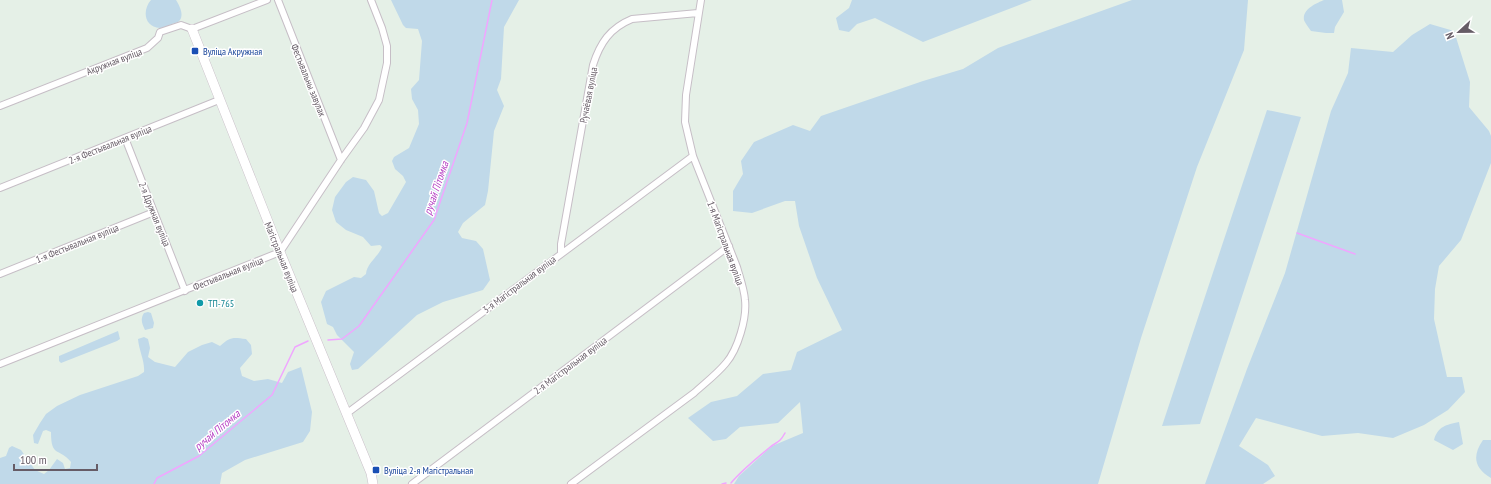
<svg xmlns="http://www.w3.org/2000/svg" width="1491" height="484" font-family="'PT Sans Narrow',sans-serif">
  <style>
    .green { fill: #c0d9e9 }
    .lines { fill: none; stroke-linecap: round; stroke-linejoin: round }
    .stream { stroke: #f0a6ff; stroke-width: 1.5 }
    .street-casing { stroke: #c6bec6; stroke-width: 8 }
    .secondary-casing { stroke: #cbc1ca; stroke-width: 10 }
    .street { stroke: #fff; stroke-width: 6 }
    .secondary { stroke: #fff; stroke-width: 9 }
    .transit-dot { fill: #1a4fb4; stroke: #fff; stroke-width: 1.5 }
    .culture-dot { fill: #0f9aa8; stroke: #fff; stroke-width: 1.5 }
    .labels { text-anchor: middle; stroke-width: 3; stroke-linejoin: round; paint-order: stroke }
    .transit-label { font-size: 10px; fill: #164399; stroke: #fff; text-anchor: start }
    .street-label { font-size: 10px; fill: #665c66; stroke: #fff }
    .culture-label { font-size: 10px; fill: #0d838f; stroke: #fff; text-anchor: start }
    .water-label { font-size: 11px; font-style: italic; fill: #b53dc3; stroke: #fff }
  </style>
  <rect width="100%" height="100%" fill="#e5f0e7"/>
  <!-- green -->
  <path class="green" d="M151,0H176C179,5 183,12 181,18C180,22 175,23 172,24C168,26 164,28 160,28C144,27 142,10 151,0Z
    M391,0H519L504,27L501,79L497,90L504,106L494,131L488,191L485,205L463,223L458,232L462,238L476,241L483,249L490,280L483,290L443,302L417,315L358,369L352,370L350,364L354,352L337,335L333,327L327,324L321,302L326,291L354,277L361,278L366,274C367,263 378,257 382,247L380,245L371,246L363,237L346,230L336,222L332,210L335,197L346,182L353,177L366,180L374,191L379,213L382,216L388,213L406,182L403,176L395,169L392,161L394,157L409,148L419,124L418,110L412,99L411,89L419,80L422,41L418,29L406,28L403,25Z
    M852,0H1032L923,42L875,18L857,24L849,32L839,30L836,18L849,8Z
    M1132,0H1248L1244,50L1197,167L1141,338L1098,484H734L739,476L772,446L803,433L800,402L778,423L740,427L726,439L713,441L688,418L711,402L737,396L763,374L791,370L797,352L842,330L817,278L799,226L795,201H785L752,213L733,211V191L743,174L741,161L754,142L793,125L810,131L821,116L923,81L963,69L998,48Z
    M1324,0H1342L1344,12L1335,27L1334,33H1326L1311,31C1309,28 1305,23 1304,20C1302,9 1317,3 1324,0Z
    M1430,24L1454,31L1470,82L1469,107L1489,131L1491,136V163L1461,240L1439,266L1435,289L1434,319L1447,377H1462L1465,392L1448,410L1424,425L1393,438L1358,433L1322,436L1256,418L1239,446L1268,465L1275,476L1263,484H1205L1247,369L1285,273L1331,111L1348,73L1351,48L1393,52L1412,35Z
    M1267,110L1301,117L1200,424L1162,426Z
    M148,312L151,313L154,323L153,328L145,330C142,324 140,319 144,313Z
    M118,331L120,339L117,341L61,363L59,361V356Z
    M144,337L148,339L150,348L148,357L155,362L175,367L188,352L202,345L212,342L220,346C230,337 232,337 246,339L251,345L252,354L240,368L242,376L254,381L268,379L282,383L288,372L301,367L312,412L310,431L303,442L245,460L222,473L220,484H0V458L6,456L9,448L12,446L21,450L35,470L44,474L49,470L57,459L63,463L65,469L70,468L71,462C59,447 51,458 51,432L46,430L43,431L38,444L34,443L33,435L40,423L46,414L57,406L80,395L138,376L144,372C145,361 139,351 138,339Z
    M1459,422L1463,444L1453,450L1434,440C1438,426 1446,425 1459,422Z
    M1483,440H1491V478C1474,468 1472,456 1483,440Z"/>
  <g class="lines">
    <!-- stream -->
    <path class="stream" d="M1297,233L1355,254
      M328,340L342,339L359,326L434,220L467,123L492,0
      M731,483C742,470 756,459 769,448C777,441 779,444 785,433
      M154,484L157,478L199,456L272,395L295,347L308,341
      M722,484L726,483"/>
    <!-- street casing -->
    <g class="street-casing">
      <path id="street" d="M278,0L341,160
        M0,106L147,48L158,38L160,32L181,25L192,29L267,0
        M125,138L185,291
        M0,188L219,100
        M561,252V244L593,65C600,43 610,28 632,19L698,13
        M0,274L154,212
        M0,364L280,252L341,160L364,128L379,100L387,63V46L382,28L371,0
        M346,414L693,156
        M412,484L729,246
        M571,484L694,393C705,383 717,374 726,363C738,349 747,318 745,300C744,288 740,278 737,267L693,156L685,122L686,95L701,0"/>
    </g>
    <!-- secondary casing -->
    <g class="secondary-casing">
      <path id="secondary" d="M192,29L280,252L371,473L373,484"/>
    </g>
    <!-- street -->
    <use href="#street" class="street"/>
    <!-- secondary -->
    <use href="#secondary" class="secondary"/>
  </g>
  <!-- markers -->
  <g class="transit-dot">
    <rect x="191" y="47" width="8" height="8" rx="2"/>
    <rect x="372" y="466" width="8" height="8" rx="2"/>
  </g>
  <circle class="culture-dot" cx="200" cy="303" r="4"/>
  <g class="labels">
    <!-- transit labels -->
    <g class="transit-label">
      <text x="203" y="55">Вуліца Акружная</text>
      <text x="384" y="474">Вуліца 2-я Магістральная</text>
    </g>
    <!-- street labels -->
    <g class="street-label">
      <text transform="translate(114 61) rotate(-21)" y="4">Акружная вуліца</text>
      <text transform="translate(309 80) rotate(68)" y="4">Фестывальны завулак</text>
      <text transform="translate(588 95) rotate(-79)" y="4">Ручаёвая вуліца</text>
      <text transform="translate(110 144) rotate(-22)" y="4">2-я Фестывальная вуліца</text>
      <text transform="translate(155 214) rotate(68)" y="4">2-я Дружная вуліца</text>
      <text transform="translate(77 243) rotate(-22)" y="4">1-я Фестывальная вуліца</text>
      <text transform="translate(726 243) rotate(70)" y="4">1-я Магістральная вуліца</text>
      <text transform="translate(282 257) rotate(68)" y="4">Магістральная вуліца</text>
      <text transform="translate(228 273) rotate(-22)" y="4">Фестывальная вуліца</text>
      <text transform="translate(519 284) rotate(-37)" y="4">3-я Магістральная вуліца</text>
      <text transform="translate(570 365) rotate(-37)" y="4">2-я Магістральная вуліца</text>
    </g>
    <!-- culture labels -->
    <g class="culture-label">
      <text x="208" y="307">ТП-765</text>
    </g>
    <!-- water labels -->
    <g class="water-label">
      <text transform="translate(436 188) rotate(-71)" y="4">ручай Пітомка</text>
      <text transform="translate(217 430) rotate(-40)" y="4">ручай Пітомка</text>
    </g>
  </g>
  <!-- north arrow -->
  <g transform="translate(1459 32) rotate(248)" stroke="#ffffff" stroke-width="3" paint-order="stroke">
  <path d="M0-3L7 15L0 10L-7 15Z" fill="#665c66"/>
  <text y="-6" font-size="11" font-weight="bold" text-anchor="middle" fill="#665c66">N</text>
  </g>
  <!-- scale -->
  <path d="M14 464v6h83v-6" fill="none" stroke="#665c66" stroke-width="2"/>
  <text x="20" y="464" font-size="12" fill="#665c66" stroke="#ffffff" stroke-width="3" paint-order="stroke">100 m</text>
</svg>
